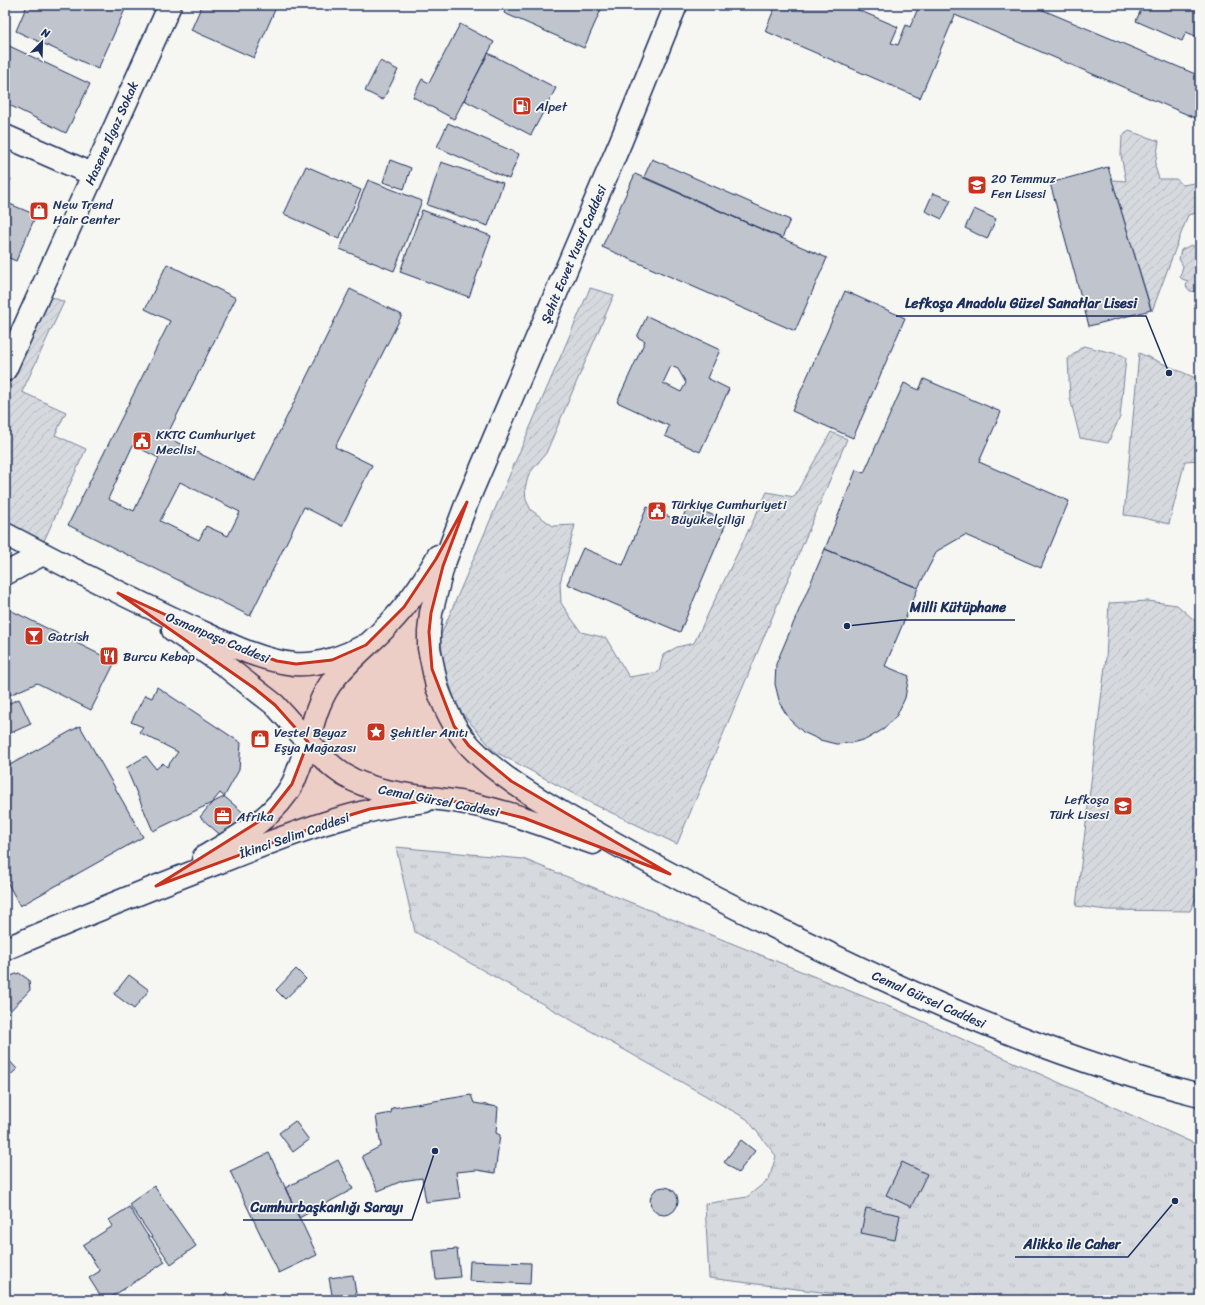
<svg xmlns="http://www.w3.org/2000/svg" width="1205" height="1305" font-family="Sriracha,sans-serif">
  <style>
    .grass { fill: url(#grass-tufts); stroke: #78849e }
    .garden { fill: url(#garden-furrows); stroke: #78849e }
    .building { fill: #c0c4cd; stroke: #1b2f5e; fill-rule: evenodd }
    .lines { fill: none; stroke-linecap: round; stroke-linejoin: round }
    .minor-casing { stroke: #1b2f5e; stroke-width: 25 }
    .tertiary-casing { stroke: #1b2f5e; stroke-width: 25 }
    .secondary-casing { stroke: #1b2f5e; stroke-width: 25 }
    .primary-casing { stroke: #1b2f5e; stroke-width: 25 }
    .minor { stroke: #f6f6f2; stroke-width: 22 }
    .tertiary { stroke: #f6f6f2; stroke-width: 22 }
    .secondary { stroke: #f6f6f2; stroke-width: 22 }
    .primary { stroke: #f6f6f2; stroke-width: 22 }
    .marked { fill: #c8321e; fill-opacity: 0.2; stroke: #c8321e; stroke-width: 3; stroke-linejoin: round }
    .labels { text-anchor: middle; stroke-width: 3.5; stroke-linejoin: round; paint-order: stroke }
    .poi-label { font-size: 13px; fill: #1b2f5e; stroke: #f6f6f2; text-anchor: start }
    .street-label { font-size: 13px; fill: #1b2f5e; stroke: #f6f6f2 }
    .leader { fill: none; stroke: #1b2f5e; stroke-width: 1.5 }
    .callout-dot { fill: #1b2f5e; stroke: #f6f6f2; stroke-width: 1.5 }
    .callout-label { font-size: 14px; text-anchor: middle; font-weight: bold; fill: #1b2f5e; stroke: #f6f6f2; stroke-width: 3.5; stroke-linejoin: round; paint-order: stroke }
  </style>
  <defs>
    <pattern id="grass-tufts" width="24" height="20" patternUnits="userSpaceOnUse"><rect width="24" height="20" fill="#d6d9dd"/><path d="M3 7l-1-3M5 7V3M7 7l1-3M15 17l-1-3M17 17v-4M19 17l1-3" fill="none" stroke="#b7bbc0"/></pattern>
    <pattern id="garden-furrows" width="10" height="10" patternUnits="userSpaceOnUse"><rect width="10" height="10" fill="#d6d9dd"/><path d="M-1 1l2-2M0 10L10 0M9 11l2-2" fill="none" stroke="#b7bbc0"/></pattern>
  </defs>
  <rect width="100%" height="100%" fill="#f6f6f2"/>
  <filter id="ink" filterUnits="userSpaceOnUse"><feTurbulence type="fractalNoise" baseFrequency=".025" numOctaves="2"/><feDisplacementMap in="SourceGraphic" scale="8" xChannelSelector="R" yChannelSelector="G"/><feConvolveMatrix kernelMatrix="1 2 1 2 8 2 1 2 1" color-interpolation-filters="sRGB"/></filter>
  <g filter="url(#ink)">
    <!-- grass -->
    <path class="grass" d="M396,847L523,859L902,1012L1200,1146V1300H885L709,1278L705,1204L747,1197L769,1179L776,1156L747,1119L415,932Z"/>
    <!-- garden -->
    <path class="garden" d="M1129,131L1159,141L1155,166L1159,179H1176L1183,185L1200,182V212L1188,215L1152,311L1112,180L1126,181L1121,155L1122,136Z
      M1191,245L1196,247L1200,252V292L1190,291L1186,286L1188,281L1182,279L1180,277L1183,266L1179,259L1181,250Z
      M590,288L614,295L546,453L529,474L525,488L526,500L531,510L553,526L575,525L560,583L561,603L581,632L606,638L629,677L659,672L663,655L677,647L694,643L767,492L794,497L831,432L847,439L677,844L587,801L494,751L457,707L445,670L440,637Z
      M50,296L64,302L22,392L66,412L55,435L86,449L43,543L5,525V393Z
      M1083,346L1122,355L1126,358L1120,417L1108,443L1080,438L1070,398L1068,359Z
      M1139,353L1200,380V460L1185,461L1169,524L1139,517L1124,515Z
      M1148,601L1177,605L1200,625V890L1190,911L1107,910L1076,906L1106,658L1109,603Z"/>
    <!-- building -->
    <path class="building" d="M27,5H127L98,69L16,31Z
      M202,5H277L254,58L191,30Z
      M507,5H603L584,48L504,13Z
      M776,5H847L898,27L891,43L898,45L906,25L910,27L919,6L916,5H1031L1200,76V120L955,15L920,98L765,31Z
      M1143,5H1200V38L1186,32L1182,41L1136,21Z
      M460,24L494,42L454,119L413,97L422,79L429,83Z
      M5,44L90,84L66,133L5,103Z
      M488,53L556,88L531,135L464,100Z
      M380,61L398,70L383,100L365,91Z
      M448,123L519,154L509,179L437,147Z
      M652,159L790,220L782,238L644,177Z
      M390,160L411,168L404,189L383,182Z
      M441,162L503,183L488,226L427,205Z
      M306,166L361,190L339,239L284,214Z
      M1108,167L1151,310L1089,326L1050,183Z
      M635,174L827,258L795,331L602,247Z
      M5,177L11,179L5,192Z
      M368,180L422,201L394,271L340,249Z
      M933,193L951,200L942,219L925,211Z
      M5,202L36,215L16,261L5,256Z
      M974,209L996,219L987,239L965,228Z
      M422,210L491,236L469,297L400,272Z
      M167,264L236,298L166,437L255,481L350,289L402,315L335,447L372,465L342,526L304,507L250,616L68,525L170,321L145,309ZM133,445L159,458L134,511L108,499ZM180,482L240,512L228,536L206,526L199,540L160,521Z
      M845,291L905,318L853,438L792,411Z
      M647,316L720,350L707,378L729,389L700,452L665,436L669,426L617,402L645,341L637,337ZM671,366L678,369L686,383L681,392L663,383Z
      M924,379L1001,412L979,462L1069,501L1041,568L965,535L937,551L918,588L825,549L856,470L864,473L904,383L919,390Z
      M688,505L727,521L680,632L567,584L583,548L623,565L647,507L681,522Z
      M825,549L918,588L885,666L909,676L905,698L897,715L884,729L867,739L851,743L836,744L820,740L803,732L790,720L780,704L775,684L776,664Z
      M8,609L115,662L91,710L37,683L5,697V610Z
      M157,687L241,743L239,770L224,797L153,831L126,768L146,756L156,769L163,763L167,767L178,752L139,732L143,727L131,722L145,695L152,698Z
      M19,699L31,724L6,735L5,705Z
      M80,726L143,837L20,906L5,878V760L8,766Z
      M220,793L246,815L226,840L200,817Z
      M296,969L306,979L285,999L276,990Z
      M19,973L29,980L30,990L5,1016V978Z
      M129,975L149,990L134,1009L114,994Z
      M5,1056L17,1069L5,1080Z
      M471,1095L474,1103L498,1107L496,1133L500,1135L495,1173L477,1170L456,1172L460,1198L426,1202L422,1178L402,1181L378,1191L362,1156L381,1146L376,1116L391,1113L392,1108Z
      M295,1121L309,1140L293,1152L279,1133Z
      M741,1140L755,1151L738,1173L724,1162Z
      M269,1153L317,1255L279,1273L230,1171Z
      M338,1160L353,1189L299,1218L285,1188Z
      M902,1162L927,1174L911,1207L886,1195Z
      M154,1186L196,1246L171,1264L129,1204Z
      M650 1201a14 14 0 1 1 28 0a14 14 0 1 1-28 0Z
      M129,1207L165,1262L107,1300H103L89,1278L100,1271L83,1245L113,1226L109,1220Z
      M866,1208L900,1215L895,1240L861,1233Z
      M457,1249L460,1277L436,1279L433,1251Z
      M470,1261L531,1263L530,1284L469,1281Z
      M353,1275L357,1300H333L329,1278Z
      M227,1292L236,1300H219Z"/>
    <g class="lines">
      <!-- minor casing -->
      <g class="minor-casing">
        <path id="minor" d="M5,136L92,174
          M5,370L170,5
          M5,574L43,554"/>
      </g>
      <!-- tertiary casing -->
      <g class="tertiary-casing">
        <path id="tertiary" d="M204,857C236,838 275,818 293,783C299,770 303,756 308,742
          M5,949C78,918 151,888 225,860C290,834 355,809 425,801"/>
      </g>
      <!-- secondary casing -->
      <g class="secondary-casing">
        <path id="secondary" d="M437,687C445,709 455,731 472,748C500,777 535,797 569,817C610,841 651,864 693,886C856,969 1021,1050 1200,1095
          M308,742C319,754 330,766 344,775C380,797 425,795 465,803C509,811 551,828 593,843"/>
      </g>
      <!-- primary casing -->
      <g class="primary-casing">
        <path id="primary" d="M5,534C66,566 127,597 189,626C222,641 258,660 294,664C319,666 345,656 366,645
          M173,630L224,665L275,705L308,742
          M437,687L429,648V632L431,613L443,566L467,502L621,141L676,5
          M308,742C313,722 318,703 329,686C343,665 364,649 382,631C405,609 423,583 438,556"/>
      </g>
      <!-- minor -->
      <use href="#minor" class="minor"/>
      <!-- tertiary -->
      <use href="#tertiary" class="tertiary"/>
      <!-- secondary -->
      <use href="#secondary" class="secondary"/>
      <!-- primary -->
      <use href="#primary" class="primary"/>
    </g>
  </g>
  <!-- marked area -->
  <path class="marked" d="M467,502L443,566L431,613L429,632L432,669L454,726L469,746L511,781L670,874L524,818L465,803L436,799L370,809L337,819L156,886L266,817L292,784L308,742L275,705L254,688L118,593L223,641L277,661L296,664L332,660L366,645L404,607L436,559Z"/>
  <!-- icons -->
  <defs>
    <g id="fuel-square" transform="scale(1)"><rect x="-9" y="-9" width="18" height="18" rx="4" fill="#c8321e" stroke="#f6f6f2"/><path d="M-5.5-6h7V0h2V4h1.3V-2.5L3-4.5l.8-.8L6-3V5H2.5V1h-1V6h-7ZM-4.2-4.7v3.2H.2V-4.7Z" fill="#fff"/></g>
    <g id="school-square" transform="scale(1)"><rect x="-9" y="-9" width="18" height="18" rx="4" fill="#c8321e" stroke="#f6f6f2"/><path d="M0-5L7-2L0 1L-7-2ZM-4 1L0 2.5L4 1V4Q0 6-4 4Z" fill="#fff"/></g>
    <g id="shop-square" transform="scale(1)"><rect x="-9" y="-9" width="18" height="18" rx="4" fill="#c8321e" stroke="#f6f6f2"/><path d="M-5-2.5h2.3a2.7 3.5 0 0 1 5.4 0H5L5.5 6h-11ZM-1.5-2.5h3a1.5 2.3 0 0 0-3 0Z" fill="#fff"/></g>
    <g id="civic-square" transform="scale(1)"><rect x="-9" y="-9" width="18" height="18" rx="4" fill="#c8321e" stroke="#f6f6f2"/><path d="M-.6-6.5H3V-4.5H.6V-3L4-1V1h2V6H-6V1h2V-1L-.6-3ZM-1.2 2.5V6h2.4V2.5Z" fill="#fff"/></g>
    <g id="bar-square" transform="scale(1)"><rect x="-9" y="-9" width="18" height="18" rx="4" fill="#c8321e" stroke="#f6f6f2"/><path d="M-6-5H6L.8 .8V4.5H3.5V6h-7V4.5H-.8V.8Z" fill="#fff"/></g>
    <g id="restaurant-square" transform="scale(1)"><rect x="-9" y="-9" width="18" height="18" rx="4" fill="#c8321e" stroke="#f6f6f2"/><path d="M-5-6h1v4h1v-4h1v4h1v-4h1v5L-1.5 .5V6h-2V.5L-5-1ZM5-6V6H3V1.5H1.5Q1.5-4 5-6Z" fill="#fff"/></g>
    <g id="sight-square" transform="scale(1)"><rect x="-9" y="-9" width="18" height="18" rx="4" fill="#c8321e" stroke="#f6f6f2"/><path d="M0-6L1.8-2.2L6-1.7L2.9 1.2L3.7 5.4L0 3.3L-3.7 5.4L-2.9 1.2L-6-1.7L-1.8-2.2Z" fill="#fff"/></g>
    <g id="office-square" transform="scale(1)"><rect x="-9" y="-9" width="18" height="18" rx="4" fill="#c8321e" stroke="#f6f6f2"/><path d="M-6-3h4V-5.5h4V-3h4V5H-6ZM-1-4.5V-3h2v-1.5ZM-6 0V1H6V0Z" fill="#fff"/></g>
  </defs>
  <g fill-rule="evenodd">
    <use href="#fuel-square" x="522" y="106"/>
    <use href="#school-square" x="977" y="185"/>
    <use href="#shop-square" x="39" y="211"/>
    <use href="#civic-square" x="142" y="441"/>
    <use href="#civic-square" x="657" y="511"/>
    <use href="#bar-square" x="34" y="636"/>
    <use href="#restaurant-square" x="109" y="656"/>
    <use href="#sight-square" x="376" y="732"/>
    <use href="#shop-square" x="260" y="739"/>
    <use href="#school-square" x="1123" y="806"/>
    <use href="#office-square" x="223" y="816"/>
  </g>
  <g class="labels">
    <!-- poi labels -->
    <g class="poi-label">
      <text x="536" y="111">Alpet</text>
      <text x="991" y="183">20 Temmuz<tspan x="991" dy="15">Fen Lisesi</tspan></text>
      <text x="53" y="209">New Trend<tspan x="53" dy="15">Hair Center</tspan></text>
      <text x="156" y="439">KKTC Cumhuriyet<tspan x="156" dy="15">Meclisi</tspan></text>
      <text x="671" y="509">Türkiye Cumhuriyeti<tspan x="671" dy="15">Büyükelçiliği</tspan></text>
      <text x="48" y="641">Gatrish</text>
      <text x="123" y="661">Burcu Kebap</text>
      <text x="274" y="737">Vestel Beyaz<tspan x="274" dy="15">Eşya Mağazası</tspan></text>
      <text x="390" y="737">Şehitler Anıtı</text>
      <text x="1109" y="804" text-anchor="end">Lefkoşa<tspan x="1109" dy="15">Türk Lisesi</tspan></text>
      <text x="237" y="821">Afrika</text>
    </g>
    <!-- street labels -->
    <g class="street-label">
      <text transform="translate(111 133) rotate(-66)" y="5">Hasene Ilgaz Sokak</text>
      <text transform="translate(573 254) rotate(-67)" y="5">Şehit Ecvet Yusuf Caddesi</text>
      <text transform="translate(218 637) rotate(23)" y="5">Osmanpaşa Caddesi</text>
      <text transform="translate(439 800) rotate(11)" y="5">Cemal Gürsel Caddesi</text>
      <text transform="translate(294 835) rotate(-19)" y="5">İkinci Selim Caddesi</text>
      <text transform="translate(929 999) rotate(24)" y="5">Cemal Gürsel Caddesi</text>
    </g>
  </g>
  <!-- callouts -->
  <path class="leader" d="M1169 373L1146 316H896M847 626L902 620H1015M435 1151L412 1220H243M1175 1201L1128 1257H1015"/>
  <g class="callout-dot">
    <circle cx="1169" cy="373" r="4"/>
    <circle cx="847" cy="626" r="4"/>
    <circle cx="435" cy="1151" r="4"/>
    <circle cx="1175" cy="1201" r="4"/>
  </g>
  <g class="callout-label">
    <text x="1021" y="308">Lefkoşa Anadolu Güzel Sanatlar Lisesi</text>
    <text x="958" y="612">Milli Kütüphane</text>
    <text x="327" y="1212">Cumhurbaşkanlığı Sarayı</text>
    <text x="1072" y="1249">Alikko ile Caher</text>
  </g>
  <!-- margin -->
  <rect width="1205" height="1305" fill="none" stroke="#f6f6f2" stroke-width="20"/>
  <rect x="10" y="10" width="1185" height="1285" fill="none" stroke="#1b2f5e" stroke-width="1.5" filter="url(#ink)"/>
  <!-- north arrow -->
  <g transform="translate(42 42) rotate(23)" stroke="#f6f6f2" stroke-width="3" paint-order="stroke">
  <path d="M0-3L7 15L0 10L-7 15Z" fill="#1b2f5e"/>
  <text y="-6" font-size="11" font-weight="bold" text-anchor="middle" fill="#1b2f5e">N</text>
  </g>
</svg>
